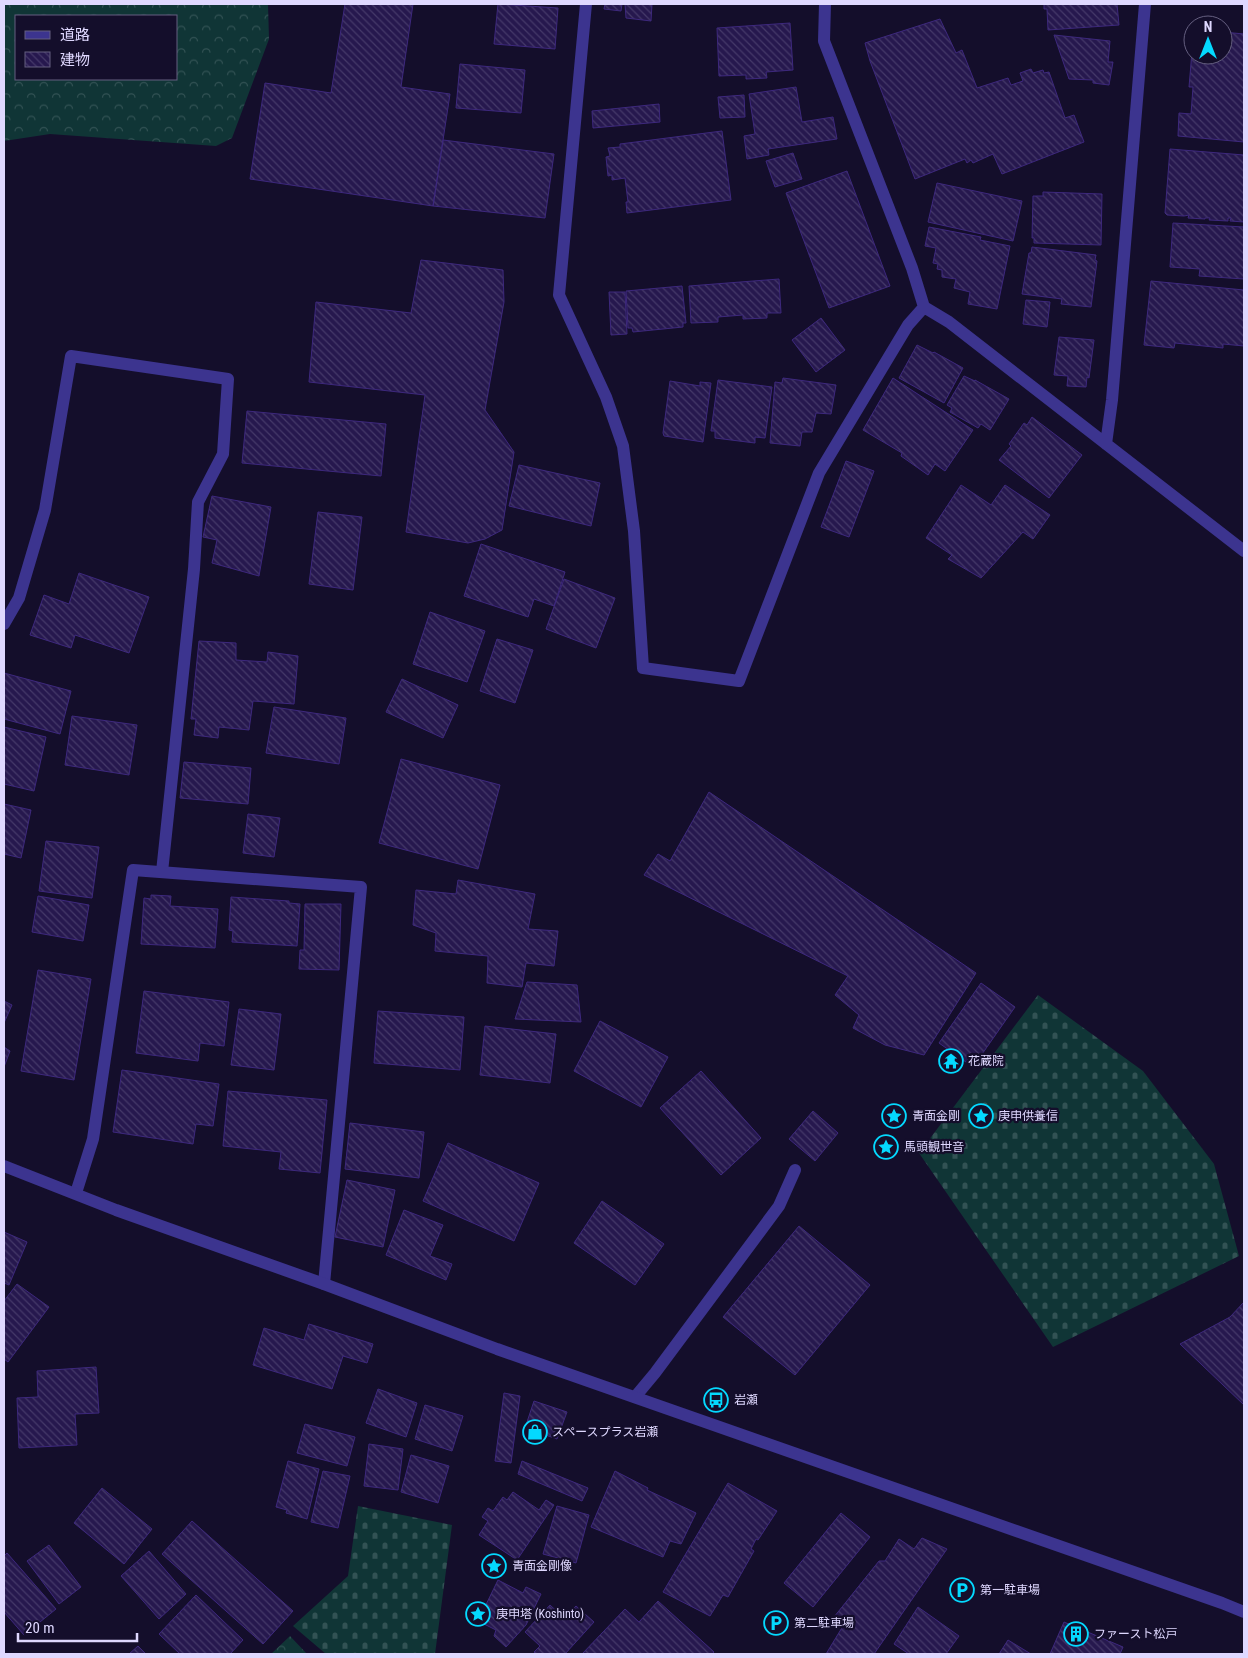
<svg xmlns="http://www.w3.org/2000/svg" width="1248" height="1658" font-family="'Roboto Condensed','Noto Sans JP',sans-serif">
  <style>
    .forest { fill: url(#forest-crowns); fill-rule: evenodd }
    .cemetery { fill: url(#cemetery-stones) }
    .building { fill: url(#building-back-hatch); stroke: #3d287d }
    .lines { fill: none; stroke-linecap: round; stroke-linejoin: round }
    .pedestrian { stroke: #3c348f; stroke-width: 12 }
    .minor { stroke: #3c348f; stroke-width: 12 }
    .tertiary { stroke: #3c348f; stroke-width: 12 }
    .labels { text-anchor: middle; stroke-width: 4.5; stroke-linejoin: round; paint-order: stroke }
    .poi-label { font-size: 12px; fill: #dfd8ff; stroke: #140e2b; text-anchor: start }
  </style>
  <defs>
    <pattern id="forest-crowns" width="20" height="18" patternUnits="userSpaceOnUse" patternTransform="scale(1.25)"><rect width="20" height="18" fill="#103536"/><path d="M2 6a3 3 0 1 1 6 0M12 15a3 3 0 1 1 6 0" fill="none" stroke="#325254"/></pattern>
    <pattern id="cemetery-stones" width="16" height="16" patternUnits="userSpaceOnUse" patternTransform="scale(1.25)"><rect width="16" height="16" fill="#103536"/><path d="M2 7V4a2 2 0 0 1 4 0v3zM10 15v-3a2 2 0 0 1 4 0v3z" fill="#325254"/></pattern>
    <pattern id="building-back-hatch" width="6" height="6" patternUnits="userSpaceOnUse" patternTransform="scale(1.25)"><rect width="6" height="6" fill="#26184e"/><path d="M-1 5l2 2M0 0l6 6M5-1l2 2" fill="none" stroke="#453969"/></pattern>
  </defs>
  <rect width="100%" height="100%" fill="#140e2b"/>
  <!-- forest -->
  <path class="forest" d="M4,4H268L269,39L232,138L216,146L50,134L4,141ZM16,16H176V79H16Z
    M290,1636L307,1654H271Z"/>
  <!-- cemetery -->
  <path class="cemetery" d="M1038,995L1143,1071L1214,1164L1239,1256L1053,1347L919,1153Z
    M358,1506L452,1525L435,1654H326L293,1626L348,1576Z"/>
  <!-- building -->
  <path class="building" d="M345,4H413L401,87L450,94L433,206L250,179L265,83L331,93Z
    M498,4L558,8L555,49L494,44Z
    M605,4H622L621,11L604,9Z
    M625,4H652L651,21L626,18Z
    M1044,4H1117L1119,25L1048,30L1047,9H1044Z
    M940,19L956,53L962,50L977,88L1008,78L1011,85L1023,81L1020,73L1031,69L1033,73L1043,70L1044,73L1049,72L1065,118L1074,115L1084,142L1002,174L993,154L973,163L971,160L967,163L965,159L915,179L870,61L865,43Z
    M790,23L793,70L766,72L767,78L746,79V75L719,76L717,28Z
    M1223,32L1244,34V142L1178,136L1179,113L1191,114L1193,87H1189L1193,40V55H1223Z
    M1054,35L1110,41L1108,62H1113L1109,85L1093,83V80L1069,79Z
    M460,64L525,70L521,113L456,108Z
    M796,87L802,122L833,117L837,139L768,149L769,155L747,159L744,136L755,134L749,94Z
    M744,95L745,117L720,118L718,97Z
    M659,104L660,122L593,128L592,111Z
    M722,131L731,200L627,213L626,202H628L625,178L612,180V175L608,176L606,157L610,156L608,148L620,147V144Z
    M443,140L554,154L545,218L433,206Z
    M1170,149L1244,155V222L1230,221L1231,218H1228V221L1209,220L1210,218H1205V219L1188,218L1189,215L1184,216L1167,215L1165,213Z
    M793,153L802,179L775,187L766,161Z
    M847,171L890,286L829,308L786,193Z
    M937,183L1022,201L1013,241L928,222Z
    M1043,192L1102,194L1101,245L1034,243V238H1032L1033,196H1043Z
    M1173,223L1244,227V279L1199,276L1200,269L1170,267Z
    M929,227L981,237L980,240L1010,246L997,309L968,304L970,292L954,288L956,279L942,277V270L937,269L938,264L933,263L936,248L925,246Z
    M1032,247L1096,255L1095,260L1097,261L1091,307L1061,304L1062,299L1022,294L1029,253H1031Z
    M421,260L503,270L504,302L485,410L514,452L502,530L485,539L468,543L406,532L425,395L309,382L316,302L411,313Z
    M779,279L781,313H767V318L743,319V315L718,317V322L691,323L689,286Z
    M1151,281L1244,290V346L1223,344V348L1175,343L1174,348L1144,345Z
    M682,286L686,323H683V327L633,332L632,328H628L626,291Z
    M609,292H625L627,334L611,335Z
    M1026,300L1050,302L1047,327L1023,324Z
    M821,318L845,350L816,372L792,340Z
    M1059,337L1094,340L1089,378L1087,377L1086,387L1067,386L1068,376L1054,375Z
    M917,345L933,353L934,352L963,368L944,403L899,378Z
    M964,376L975,381V380L1009,399L990,430L981,424L978,428L950,412L952,408L947,405Z
    M783,378L836,385L831,414L816,413L812,432H802L800,446L770,443L775,382L782,383Z
    M893,378L973,430L945,471L935,464L928,475L901,456L902,453L863,430Z
    M718,380L772,387L765,438L755,437V443L715,438V431H711Z
    M670,381L700,386V382L711,383L703,442L664,436L663,433Z
    M247,411L386,424L381,476L242,463Z
    M1032,417L1082,455L1049,498L999,460L1011,446L1009,444L1024,423L1027,425Z
    M846,461L874,471L849,537L821,527Z
    M519,465L600,483L591,526L509,506Z
    M961,485L991,505L1005,485L1050,515L1033,539L1023,532L981,578L948,559L952,555L926,538Z
    M212,496L271,507L259,576L212,563L217,540L203,537Z
    M318,512L362,517L353,590L309,584Z
    M481,544L565,572L554,606L534,599L528,617L464,596Z
    M79,573L149,597L129,653L75,635L71,648L30,635L44,595L69,604Z
    M564,579L615,598L596,648L546,629Z
    M430,612L485,631L467,682L413,664Z
    M497,639L533,650L515,703L480,691Z
    M199,641L236,643V660L267,662L268,652L298,656L294,704L253,701L249,730L219,727L218,738L194,735L196,719H191Z
    M4,673L71,691L60,734L4,719Z
    M402,679L458,705L443,738L386,712Z
    M274,707L346,718L339,764L266,753Z
    M72,716L137,725L129,775L65,765Z
    M4,727L46,737L34,791L4,784Z
    M401,759L500,785L478,869L379,843Z
    M184,762L251,768L248,804L180,798Z
    M709,792L976,973L924,1055L885,1045L853,1028L859,1015L835,995L848,976L644,875L658,854L670,861Z
    M4,804L31,810L21,858L4,854Z
    M248,814L280,818L274,857L243,853Z
    M46,841L99,847L92,898L39,891Z
    M458,880L535,894L528,929L558,931L554,966L526,963L522,987L487,983L488,956L435,951L436,933L413,925L416,890L456,894Z
    M151,895L171,896L170,906L218,909L215,948L141,944L144,898L151,899Z
    M38,896L89,905L83,941L32,932Z
    M231,897L289,901V903L300,904L297,946L232,942L233,931L229,930Z
    M305,904H341L339,970L299,969L300,950H304Z
    M38,970L91,979L74,1080L21,1071Z
    M527,982L577,985L581,1022L515,1019Z
    M981,983L1015,1007L973,1067L939,1043Z
    M144,991L229,1002L224,1046L200,1043L198,1061L136,1053Z
    M4,1001L12,1005L4,1023Z
    M239,1009L281,1014L274,1070L231,1065Z
    M378,1011L464,1017L460,1070L374,1063Z
    M600,1021L668,1057L641,1107L574,1071Z
    M485,1026L556,1034L550,1083L480,1075Z
    M4,1047L10,1051L4,1067Z
    M122,1070L219,1084L213,1126L196,1124L193,1144L113,1132Z
    M701,1071L761,1138L721,1175L660,1108Z
    M228,1091L327,1100L320,1173L279,1169L281,1152L223,1146Z
    M813,1111L838,1133L815,1161L789,1139Z
    M350,1123L424,1132L419,1178L345,1169Z
    M448,1143L539,1183L514,1241L423,1201Z
    M347,1180L395,1190L383,1247L335,1237Z
    M602,1201L664,1244L635,1285L574,1243Z
    M404,1210L443,1225L430,1256L452,1264L446,1280L386,1255Z
    M799,1226L870,1285L795,1375L723,1317Z
    M4,1232L27,1242L9,1285L4,1283Z
    M17,1284L49,1307L8,1362L4,1359V1301Z
    M1244,1302V1405L1180,1344L1230,1317Z
    M309,1324L373,1344L367,1363L343,1356L332,1389L253,1365L264,1328L304,1340Z
    M96,1367L99,1413L75,1414L77,1445L19,1448L17,1398L38,1397L37,1371Z
    M378,1389L417,1403L406,1437L366,1423Z
    M504,1393L520,1396L511,1463L495,1461Z
    M534,1401L567,1412L557,1439L525,1428Z
    M425,1405L463,1416L452,1451L415,1439Z
    M305,1424L355,1437L347,1466L297,1453Z
    M369,1444L403,1449L398,1490L364,1486Z
    M411,1455L449,1466L438,1503L401,1492Z
    M288,1461L319,1469L307,1519L286,1513L287,1510L276,1507Z
    M522,1461L588,1488L582,1501L518,1474Z
    M323,1471L350,1476L338,1528L311,1522Z
    M615,1471L648,1488L647,1490L696,1513L681,1544L670,1541L663,1557L591,1527Z
    M728,1483L777,1511L758,1540L756,1539L751,1549L754,1551L728,1597L723,1595L710,1616L663,1592Z
    M102,1488L152,1529L124,1564L74,1523Z
    M513,1492L539,1510L546,1500L554,1505L517,1560L479,1535L488,1521L482,1517L488,1508L493,1511L503,1497L507,1500Z
    M557,1506L589,1515L576,1563L543,1554Z
    M841,1513L870,1537L813,1607L784,1583Z
    M192,1521L293,1611L263,1644L162,1554Z
    M922,1538L947,1549L874,1654H826L843,1626L838,1624L840,1621L834,1617L879,1561H885L899,1539L914,1549Z
    M49,1545L81,1587L59,1604L27,1561Z
    M149,1551L186,1594L159,1619L121,1576Z
    M7,1553L56,1609L24,1635L4,1612V1556Z
    M498,1580L523,1593L526,1587L541,1594L526,1625L506,1647L494,1636L496,1630L478,1621Z
    M196,1595L243,1640L230,1654H180L159,1634Z
    M658,1601L714,1652L712,1654H582L625,1609L639,1622Z
    M550,1605L564,1618L576,1606L594,1622L565,1654H536L534,1652L540,1646L525,1632Z
    M918,1607L959,1636L946,1654H909L894,1644Z
    M1064,1622L1123,1647L1120,1654H1050Z
    M1008,1640L1031,1654H999Z
    M138,1646L146,1654H129Z"/>
  <g class="lines">
    <!-- pedestrian -->
    <path class="pedestrian" d="M635,1397L655,1373L779,1206L795,1170"/>
    <!-- minor -->
    <path class="minor" d="M586,4L559,295L606,397L623,446L634,531L643,668L739,681L819,473L908,325L924,307
      M825,4L824,41L912,268L924,307L949,322L1244,551
      M1106,444L1112,400L1145,4
      M4,624L19,598L45,510L71,356L228,379L223,454L198,502L194,569L162,872
      M76,1193L93,1139L133,870L361,887L324,1284"/>
    <!-- tertiary -->
    <path class="tertiary" d="M4,1166L116,1210L324,1284L497,1349L1222,1603L1244,1612"/>
  </g>
  <!-- icons -->
  <defs>
    <g id="temple-ring" transform="scale(1.25)"><circle r="9.5" fill="#140e2b" stroke="#04d9ff" stroke-width="1.5"/><path d="M0-6L5-2H3V0L6.5 2.5H4V6H1.5V3h-3V6H-4V2.5H-6.5L-3 0V-2H-5Z" fill="#04d9ff"/></g>
    <g id="sight-ring" transform="scale(1.25)"><circle r="9.5" fill="#140e2b" stroke="#04d9ff" stroke-width="1.5"/><path d="M0-6L1.8-2.2L6-1.7L2.9 1.2L3.7 5.4L0 3.3L-3.7 5.4L-2.9 1.2L-6-1.7L-1.8-2.2Z" fill="#04d9ff"/></g>
    <g id="bus-ring" transform="scale(1.25)"><circle r="9.5" fill="#140e2b" stroke="#04d9ff" stroke-width="1.5"/><path d="M-5-6H5V4H4V6H2V4H-2V6H-4V4H-5ZM-3.5-4V0h7V-4ZM-3.5 1.2v1.5H-2V1.2ZM2 1.2v1.5H3.5V1.2Z" fill="#04d9ff"/></g>
    <g id="shop-ring" transform="scale(1.25)"><circle r="9.5" fill="#140e2b" stroke="#04d9ff" stroke-width="1.5"/><path d="M-5-2.5h2.3a2.7 3.5 0 0 1 5.4 0H5L5.5 6h-11ZM-1.5-2.5h3a1.5 2.3 0 0 0-3 0Z" fill="#04d9ff"/></g>
    <g id="parking-ring" transform="scale(1.25)"><circle r="9.5" fill="#140e2b" stroke="#04d9ff" stroke-width="1.5"/><path d="M-3.5-5.5H1a3.5 3.5 0 0 1 0 7H-1V5.5H-3.5ZM-1-3.4V-.6H.8a1.4 1.4 0 0 0 0-2.8Z" fill="#04d9ff"/></g>
    <g id="building-ring" transform="scale(1.25)"><circle r="9.5" fill="#140e2b" stroke="#04d9ff" stroke-width="1.5"/><path d="M-4-6H4V6H1V3H-1V6H-4ZM-2.5-4.3h1.7v1.8h-1.7ZM.8-4.3h1.7v1.8H.8ZM-2.5-1h1.7V.8h-1.7ZM.8-1h1.7V.8H.8Z" fill="#04d9ff"/></g>
  </defs>
  <g fill-rule="evenodd">
    <use href="#temple-ring" x="951" y="1061"/>
    <use href="#sight-ring" x="894" y="1116"/>
    <use href="#sight-ring" x="981" y="1116"/>
    <use href="#sight-ring" x="886" y="1147"/>
    <use href="#bus-ring" x="716" y="1400"/>
    <use href="#shop-ring" x="535" y="1432"/>
    <use href="#sight-ring" x="494" y="1566"/>
    <use href="#parking-ring" x="962" y="1590"/>
    <use href="#sight-ring" x="478" y="1614"/>
    <use href="#parking-ring" x="776" y="1623"/>
    <use href="#building-ring" x="1076" y="1634"/>
  </g>
  <g class="labels">
    <!-- poi labels -->
    <g class="poi-label">
      <text x="968" y="1065">花蔵院</text>
      <text x="912" y="1120">青面金剛</text>
      <text x="998" y="1120">庚申供養信</text>
      <text x="904" y="1151">馬頭観世音</text>
      <text x="734" y="1404">岩瀬</text>
      <text x="552" y="1436">スペースプラス岩瀬</text>
      <text x="512" y="1570">青面金剛像</text>
      <text x="980" y="1594">第一駐車場</text>
      <text x="496" y="1618">庚申塔 (Koshinto)</text>
      <text x="794" y="1627">第二駐車場</text>
      <text x="1094" y="1638">ファースト松戸</text>
    </g>
  </g>
  <!-- border -->
  <rect width="1248" height="1658" fill="none" stroke="#dfd8ff" stroke-width="10"/>
  <!-- legend -->
  <rect x="15" y="15" width="162" height="65" fill="#140e2b" stroke="#655f80"/>
  <rect x="25" y="31" width="25" height="8" fill="#3c348f" stroke="#655f80"/>
  <text x="60" y="40" font-size="15" fill="#dfd8ff">道路</text>
  <rect x="25" y="52" width="25" height="15" fill="url(#building-back-hatch)" stroke="#655f80"/>
  <text x="60" y="65" font-size="15" fill="#dfd8ff">建物</text>
  <!-- north arrow -->
  <g transform="translate(1208 40)"><circle r="24" fill="#140e2b" stroke="#655f80"/>
  <path d="M0-4L9 19L0 12L-9 19Z" fill="#04d9ff"/>
  <text y="-8" font-size="14" font-weight="bold" text-anchor="middle" fill="#dfd8ff">N</text>
  </g>
  <!-- scale -->
  <path d="M18 1633v8h119v-8" fill="none" stroke="#dfd8ff" stroke-width="2.5"/>
  <text x="25" y="1633" font-size="15" fill="#dfd8ff" stroke="#140e2b" stroke-width="4" paint-order="stroke">20 m</text>
</svg>
